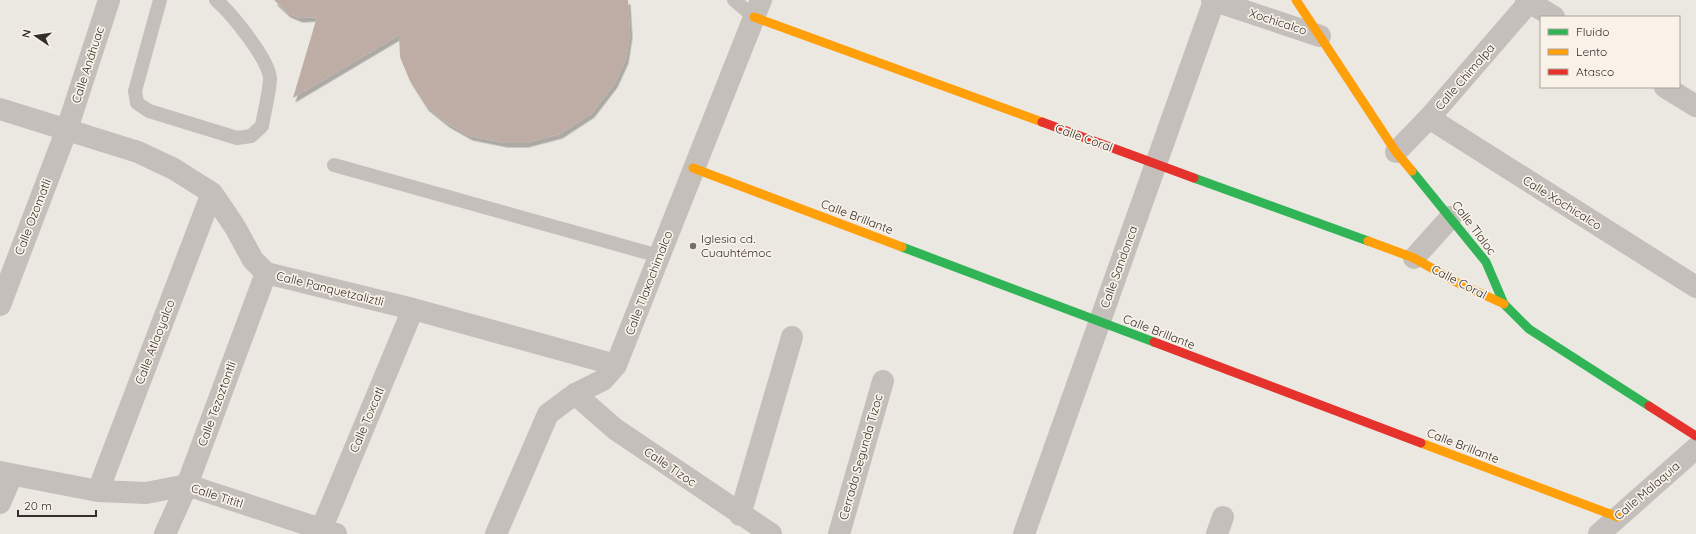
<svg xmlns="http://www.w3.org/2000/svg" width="1696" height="534" font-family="Quicksand,sans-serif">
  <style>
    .building { fill: #bdada4; filter: url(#shadow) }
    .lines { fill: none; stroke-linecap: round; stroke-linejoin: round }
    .lane { stroke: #c4bfba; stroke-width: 14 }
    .street { stroke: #c4bfba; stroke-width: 22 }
    .fast { stroke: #30b455; stroke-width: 9 }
    .slow { stroke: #ff9f0a; stroke-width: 9 }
    .jam { stroke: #e5322d; stroke-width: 9 }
    .poi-dot { fill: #756e69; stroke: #f8f2e9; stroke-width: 1.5 }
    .labels { text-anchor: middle; stroke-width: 3.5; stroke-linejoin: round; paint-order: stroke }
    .street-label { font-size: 12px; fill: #352d29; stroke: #f8f2e9 }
    .poi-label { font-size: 12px; fill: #352d29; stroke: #f8f2e9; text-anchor: start }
  </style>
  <defs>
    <filter id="shadow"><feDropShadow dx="2.5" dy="4.5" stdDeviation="0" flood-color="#0004"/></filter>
  </defs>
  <rect width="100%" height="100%" fill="#ebe7e1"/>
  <!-- building -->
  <path class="building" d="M274,0H628L630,33L626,59L615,83L592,113L560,134L526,143H505L470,136L447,123L426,106L410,81L400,57L399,35L293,98L317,17L300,18L288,13Z"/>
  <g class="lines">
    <!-- lane -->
    <path class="lane" d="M160,0L135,91L137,103L149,111L237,138L251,136L262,126C264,112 270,91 270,78C268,58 231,13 216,0
      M734,0L754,17
      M334,165L659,256"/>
    <!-- street -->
    <path class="street" d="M1212,0L1320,36
      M1526,0L1554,17
      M1665,87L1696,106
      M0,109L138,152L174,169L212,193L235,227L253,260L266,273L413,309L616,365
      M1429,118L1696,287
      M1396,152L1429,118L1531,0
      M1414,258L1451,217
      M0,305L67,129L109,0
      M575,394L615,429L771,534
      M0,472L98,491L146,493L187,485L336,534
      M98,491L212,193
      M0,503L12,475
      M740,515L792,337
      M321,530L413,309
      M165,534L187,485L266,273
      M496,534L548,414L575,394L603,380L616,365L761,0
      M839,534L883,381
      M1024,534L1214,1
      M1217,534L1223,517
      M1599,534L1696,448"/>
    <!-- fast -->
    <path class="fast" d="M1412,171L1486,262L1504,304L1529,329L1649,406
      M1194,178L1368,241
      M902,247L1154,342"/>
    <!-- slow -->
    <path class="slow" d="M1296,0L1396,152L1412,171
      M754,17L1042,122
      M693,168L902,247
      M1368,241L1414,258L1456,282L1504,304
      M1421,443L1618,517"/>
    <!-- jam -->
    <path class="jam" d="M1042,122L1194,178
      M1154,342L1421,443
      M1649,406L1696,436"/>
  </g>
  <!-- markers -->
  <circle class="poi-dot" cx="693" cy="246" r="4"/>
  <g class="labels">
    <!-- street labels -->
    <g class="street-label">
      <text transform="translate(1278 22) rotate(18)" y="4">Xochicalco</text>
      <text transform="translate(88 65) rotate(-72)" y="4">Calle Anáhuac</text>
      <text transform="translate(1465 77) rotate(-49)" y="4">Calle Chimalpa</text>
      <text transform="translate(1084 138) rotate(20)" y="4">Calle Coral</text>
      <text transform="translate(1562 203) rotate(32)" y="4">Calle Xochicalco</text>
      <text transform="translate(33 217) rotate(-69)" y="4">Calle Ozomatli</text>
      <text transform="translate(857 217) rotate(21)" y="4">Calle Brillante</text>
      <text transform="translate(1474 228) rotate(53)" y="4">Calle Tlaloc</text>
      <text transform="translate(1119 267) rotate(-70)" y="4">Calle Sandonca</text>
      <text transform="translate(1459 282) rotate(27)" y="4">Calle Coral</text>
      <text transform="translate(649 283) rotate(-69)" y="4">Calle Tlaxochimalco</text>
      <text transform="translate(330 289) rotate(14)" y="4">Calle Panquetzaliztli</text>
      <text transform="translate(1159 332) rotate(21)" y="4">Calle Brillante</text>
      <text transform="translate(155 342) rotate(-69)" y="4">Calle Atlaoyalco</text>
      <text transform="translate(217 404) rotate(-70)" y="4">Calle Tezoztontli</text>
      <text transform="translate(367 420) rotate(-67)" y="4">Calle Toxcatl</text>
      <text transform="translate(1463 446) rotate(21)" y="4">Calle Brillante</text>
      <text transform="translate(861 457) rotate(-74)" y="4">Cerrada Segunda Tizoc</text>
      <text transform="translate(670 467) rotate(34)" y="4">Calle Tizoc</text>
      <text transform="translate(1647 491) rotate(-41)" y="4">Calle Malaquia</text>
      <text transform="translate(217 496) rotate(18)" y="4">Calle Tititl</text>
    </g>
    <!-- poi labels -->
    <g class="poi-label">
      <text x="701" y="243">Iglesia cd.<tspan x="701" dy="14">Cuauhtémoc</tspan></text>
    </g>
  </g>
  <!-- legend -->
  <rect x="1540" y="16" width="140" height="72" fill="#f8f2e9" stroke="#aaa39c"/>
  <rect x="1548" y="29" width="20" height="6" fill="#30b455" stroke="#aaa39c"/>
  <text x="1576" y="36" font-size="12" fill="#352d29">Fluido</text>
  <rect x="1548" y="49" width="20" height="6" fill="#ff9f0a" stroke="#aaa39c"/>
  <text x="1576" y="56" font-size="12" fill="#352d29">Lento</text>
  <rect x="1548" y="69" width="20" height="6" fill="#e5322d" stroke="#aaa39c"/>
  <text x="1576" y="76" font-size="12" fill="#352d29">Atasco</text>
  <!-- north arrow -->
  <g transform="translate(36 36) rotate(283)" stroke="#f8f2e9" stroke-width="3" paint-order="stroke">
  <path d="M0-3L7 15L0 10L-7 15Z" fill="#352d29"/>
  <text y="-6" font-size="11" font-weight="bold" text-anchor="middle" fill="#352d29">N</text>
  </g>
  <!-- scale -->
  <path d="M18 510v6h78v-6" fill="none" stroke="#352d29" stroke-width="2"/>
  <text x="24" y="510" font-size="12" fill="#352d29" stroke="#f8f2e9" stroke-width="3" paint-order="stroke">20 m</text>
</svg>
